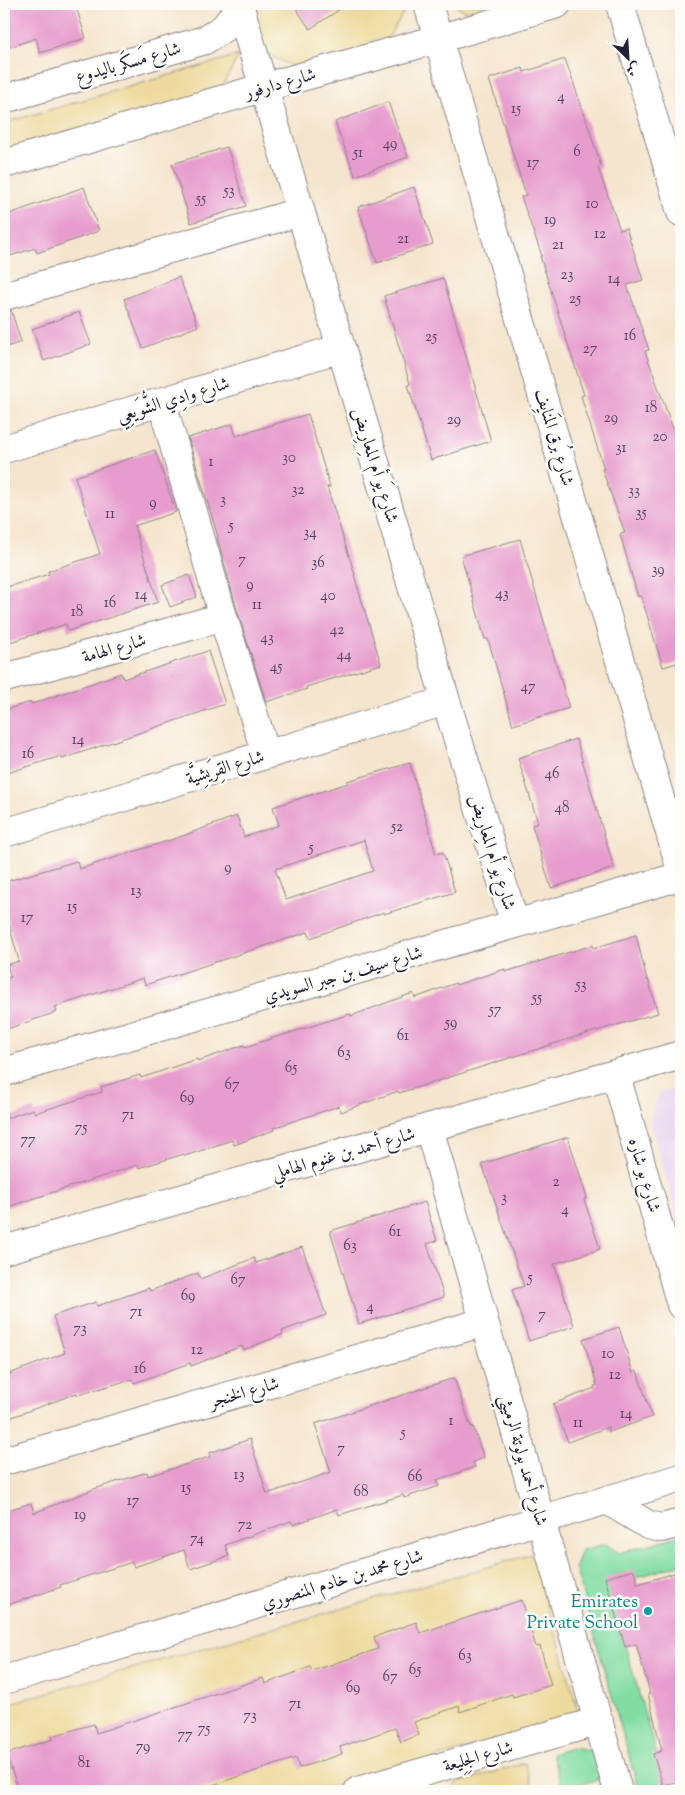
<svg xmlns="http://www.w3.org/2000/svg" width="685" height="1795" font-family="'Sorts Mill Goudy',Amiri,serif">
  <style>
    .built { fill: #e7d2ef }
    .green { fill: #82dda3; stroke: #52806f }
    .sand { fill: #eeda9e; stroke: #887e6c }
    .building { fill: #e79cce; fill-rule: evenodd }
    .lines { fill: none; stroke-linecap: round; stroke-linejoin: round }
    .minor-casing { stroke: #8c8484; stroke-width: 30 }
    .minor { stroke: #fff; stroke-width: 28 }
    .culture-dot { fill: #0f9aa8; stroke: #fdfcf7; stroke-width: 2 }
    .labels { text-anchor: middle; stroke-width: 5; stroke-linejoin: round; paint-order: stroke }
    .number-label { font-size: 15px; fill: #534060 }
    .street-label { font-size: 18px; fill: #22223b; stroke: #fdfcf7 }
    .culture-label { font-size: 18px; fill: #0d838f; stroke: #fdfcf7; text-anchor: end }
  </style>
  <rect width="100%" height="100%" fill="#fdfcf7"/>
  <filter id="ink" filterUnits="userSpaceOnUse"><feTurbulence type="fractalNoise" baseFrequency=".02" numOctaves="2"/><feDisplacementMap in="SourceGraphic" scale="10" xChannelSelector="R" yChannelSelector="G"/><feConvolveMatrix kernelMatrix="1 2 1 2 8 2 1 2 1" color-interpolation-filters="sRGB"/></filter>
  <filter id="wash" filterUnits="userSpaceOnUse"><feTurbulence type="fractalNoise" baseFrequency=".0096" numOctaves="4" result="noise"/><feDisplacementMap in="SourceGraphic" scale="20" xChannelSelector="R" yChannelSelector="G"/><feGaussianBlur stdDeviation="1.12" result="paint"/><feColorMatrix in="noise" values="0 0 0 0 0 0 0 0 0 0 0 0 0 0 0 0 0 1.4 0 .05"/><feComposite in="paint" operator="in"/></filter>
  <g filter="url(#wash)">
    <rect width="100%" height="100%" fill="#f5e5ce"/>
    <!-- built -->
    <path class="built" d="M681,1087V1230L650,1120L659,1093Z"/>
    <!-- green -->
    <path class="green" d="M681,1535V1564L608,1586L667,1791H639L575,1567L581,1550L606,1544L619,1553Z
      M574,1747L592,1751L611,1791H603L599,1779L562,1789L552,1754Z"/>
    <!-- sand -->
    <path class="sand" d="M247,4H404L406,8L384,45L300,70L261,51Z
      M452,4H509C486,11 474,19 452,4Z
      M239,55L217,96L4,157V123Z
      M533,1554L580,1717L319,1791H4V1705Z
      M525,1763L533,1791H457L455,1784Z"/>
    <g id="blocks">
      <!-- building -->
      <path class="building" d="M4,4H75L86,38L40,53L36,38L4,49Z
        M293,4H348L310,29Z
        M565,59L585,116L601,166L598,168L620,230L626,228L643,280L627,285L649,350L645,351L677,440L681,438V662L663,667L641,596L638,597L620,534L625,533L602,469H604L581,396L584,395L540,256H542L521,197L526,195L489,79L523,68L524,72Z
        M388,102L408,157L355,176L335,122Z
        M227,147L246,206L191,223L172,164Z
        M84,187L99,231L37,253L35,248L4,258V216Z
        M414,187L433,244L377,263L358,207Z
        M179,277L198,326L143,348L124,299Z
        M443,278L491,441L431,460L408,385L410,384L384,296Z
        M11,310L21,342L4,348V311Z
        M79,312L91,344L44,361L32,329Z
        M308,414L330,487H327L355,575H354L381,664L306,687L307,689L266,702L238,613L217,537H218L188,438L232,424L236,436Z
        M155,450L176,512L134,526L158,602L68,631L66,624L4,644V588L49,574L48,571L100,554L75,477Z
        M520,539L569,708L513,725L488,639H485L461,556Z
        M189,575L197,597L170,607L162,585Z
        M208,651L225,704L62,759L61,756L4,774V710L31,702L32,704L121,673L123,679Z
        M576,739L614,868L551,888L532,825L538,823L518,758Z
        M410,763L436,854L443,852L455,892L384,914V912L310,938L308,932L145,985L143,978L55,1007L57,1012L4,1030V979L11,977L7,965L19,961L4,906V882L77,861L79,869L174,839L237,816L244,837L279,825L273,807L348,783L347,781ZM364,840L373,871L286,900L275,869Z
        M636,935L647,980L648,979L658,1013L572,1038L444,1079L399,1093L398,1091L341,1112L339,1106L273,1128L274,1130L234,1145L232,1140L185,1156L184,1154L139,1168L138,1165L4,1208V1119L33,1109L35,1113L102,1092L101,1087L140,1075L141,1078L197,1059L198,1061L244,1045L245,1047L350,1014L351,1016L413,993L415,998L456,983V985L505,969V972L593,945L594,948Z
        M568,1137L587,1198L584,1199L600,1249L554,1264L574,1326L529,1341L512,1290L524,1286L482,1164Z
        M425,1202L437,1241L427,1244L444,1297L359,1324L330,1231Z
        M302,1247L326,1315L282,1331L283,1334L244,1350L242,1346L191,1366L190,1363L134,1383L132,1379L78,1395L77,1393L4,1420V1378L10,1376L9,1374L65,1353L53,1316L96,1302L97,1306L149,1288L150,1291L198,1273L200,1279L254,1258L256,1263Z
        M619,1327L633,1373L637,1371L652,1417L609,1432L608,1427L568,1442L553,1404L595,1388L594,1386L597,1385L583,1339Z
        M454,1378L471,1427L473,1426L484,1458L473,1462L475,1467L437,1480L439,1486L404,1498L403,1495L339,1515L337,1509L293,1525L291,1521L225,1545L229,1556L190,1569L184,1550L134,1567L132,1562L60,1585L61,1587L4,1606V1511L31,1503L34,1513L94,1489L147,1472L148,1476L210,1457L209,1453L250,1439L267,1494L331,1472L315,1424Z
        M634,1570L638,1584L681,1571V1781L663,1785L653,1754L662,1751L648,1694L650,1693L636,1644L625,1647L605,1578Z
        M522,1600L536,1647L540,1646L551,1685L513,1697L512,1694L460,1712L459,1706L414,1722L419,1735L401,1742L395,1728L340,1747L342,1754L299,1768L296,1758L194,1791H192L190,1787L177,1791H19L6,1754L53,1739L52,1736L94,1724L96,1733L263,1678L265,1684L310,1667L312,1671L378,1649L374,1637L416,1622L420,1633Z"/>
    </g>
  </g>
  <g filter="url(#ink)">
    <use href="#blocks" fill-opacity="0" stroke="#8c8484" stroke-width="1"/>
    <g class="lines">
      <!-- minor casing -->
      <g class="minor-casing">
        <path id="minor" d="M239,4L446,701L515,924
          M428,4L681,870
          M620,4L681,212
          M4,99L205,40L225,27L240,6
          M4,164L265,87L438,39L557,4
          M4,296L300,212
          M162,403L223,617L266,754
          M4,449L341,348
          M5,678L223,617
          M4,833L446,701
          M4,1072L681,876
          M616,1075L681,1305
          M429,1128L618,1791
          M4,1250L681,1055
          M4,1461L484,1322
          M607,1500L648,1525L661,1528L681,1523
          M4,1680L681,1478
          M358,1791L599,1721"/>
      </g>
      <!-- minor -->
      <use href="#minor" class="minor"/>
    </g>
  </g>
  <!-- markers -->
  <circle class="culture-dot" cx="648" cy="1611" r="5"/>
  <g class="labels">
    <!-- number labels -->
    <g class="number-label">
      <text x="561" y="101">4</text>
      <text x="516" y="113">15</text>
      <text x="390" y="148">49</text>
      <text x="577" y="156">6</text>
      <text x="358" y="157">51</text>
      <text x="533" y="167">17</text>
      <text x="229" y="195">53</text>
      <text x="201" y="203">55</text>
      <text x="592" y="208">10</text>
      <text x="550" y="224">19</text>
      <text x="600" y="238">12</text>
      <text x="403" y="243">21</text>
      <text x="558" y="249">21</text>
      <text x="567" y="279">23</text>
      <text x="614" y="283">14</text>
      <text x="575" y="303">25</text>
      <text x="630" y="340">16</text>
      <text x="431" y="341">25</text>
      <text x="590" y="353">27</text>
      <text x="651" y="412">18</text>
      <text x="611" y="422">29</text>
      <text x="454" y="424">29</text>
      <text x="660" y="441">20</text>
      <text x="621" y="452">31</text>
      <text x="289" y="462">30</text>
      <text x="211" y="466">1</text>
      <text x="298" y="494">32</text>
      <text x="634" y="495">33</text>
      <text x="223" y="504">3</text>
      <text x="153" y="507">9</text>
      <text x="641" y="517">35</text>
      <text x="110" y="518">11</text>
      <text x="231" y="530">5</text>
      <text x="310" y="537">34</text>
      <text x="242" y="564">7</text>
      <text x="318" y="567">36</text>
      <text x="658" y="574">39</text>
      <text x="250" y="589">9</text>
      <text x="502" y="598">43</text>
      <text x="141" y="599">14</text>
      <text x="328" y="600">40</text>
      <text x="110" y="607">16</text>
      <text x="257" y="609">11</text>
      <text x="77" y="616">18</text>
      <text x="337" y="634">42</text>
      <text x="267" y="642">43</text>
      <text x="344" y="659">44</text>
      <text x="276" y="671">45</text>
      <text x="528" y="691">47</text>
      <text x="78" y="744">14</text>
      <text x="28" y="758">16</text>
      <text x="552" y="778">46</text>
      <text x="562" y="812">48</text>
      <text x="397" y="831">52</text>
      <text x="311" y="852">5</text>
      <text x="228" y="872">9</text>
      <text x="136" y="895">13</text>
      <text x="72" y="911">15</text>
      <text x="27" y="922">17</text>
      <text x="581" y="989">53</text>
      <text x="537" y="1002">55</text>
      <text x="495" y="1014">57</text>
      <text x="451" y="1027">59</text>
      <text x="403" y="1040">61</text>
      <text x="344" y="1057">63</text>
      <text x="291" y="1072">65</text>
      <text x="232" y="1089">67</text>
      <text x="187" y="1102">69</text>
      <text x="128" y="1119">71</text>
      <text x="81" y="1132">75</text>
      <text x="28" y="1144">77</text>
      <text x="556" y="1186">2</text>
      <text x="504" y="1202">3</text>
      <text x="565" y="1214">4</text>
      <text x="395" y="1236">61</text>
      <text x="350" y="1250">63</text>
      <text x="530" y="1282">5</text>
      <text x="238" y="1284">67</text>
      <text x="188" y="1300">69</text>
      <text x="370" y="1311">4</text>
      <text x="136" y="1316">71</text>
      <text x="542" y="1319">7</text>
      <text x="80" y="1333">73</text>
      <text x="197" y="1354">12</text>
      <text x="608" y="1358">10</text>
      <text x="140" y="1373">16</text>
      <text x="615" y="1379">12</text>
      <text x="626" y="1418">14</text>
      <text x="451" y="1425">1</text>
      <text x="578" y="1427">11</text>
      <text x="403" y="1437">5</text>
      <text x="341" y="1453">7</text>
      <text x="239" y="1479">13</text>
      <text x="415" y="1481">66</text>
      <text x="186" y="1492">15</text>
      <text x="361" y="1496">68</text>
      <text x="133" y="1505">17</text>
      <text x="80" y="1519">19</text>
      <text x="245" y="1529">72</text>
      <text x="197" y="1543">74</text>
      <text x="465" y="1660">63</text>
      <text x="415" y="1674">65</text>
      <text x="390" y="1681">67</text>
      <text x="353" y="1692">69</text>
      <text x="295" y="1708">71</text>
      <text x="250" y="1720">73</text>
      <text x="204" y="1733">75</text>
      <text x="185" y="1739">77</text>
      <text x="143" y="1751">79</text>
      <text x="84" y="1767">81</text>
    </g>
    <!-- street labels -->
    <g class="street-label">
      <text transform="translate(128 62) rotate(-16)" y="6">شارع مَسكَر باليدوع</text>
      <text transform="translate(280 83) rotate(-16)" y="6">شارع دارفور</text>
      <text transform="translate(173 399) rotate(-17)" y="6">شارع وادِي الشُّوَيعِي</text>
      <text transform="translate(555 437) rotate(74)" y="6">شارع بُرق المَنايِف</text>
      <text transform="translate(376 465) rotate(73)" y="6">شارع يَو أم المِعارِيض</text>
      <text transform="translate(114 648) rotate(-16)" y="6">شارع الهامة</text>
      <text transform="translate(225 767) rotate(-17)" y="6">شارع القِرَيشِيَّة</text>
      <text transform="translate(493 852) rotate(73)" y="6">شارع يَو أم المِعارِيض</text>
      <text transform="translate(343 974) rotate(-16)" y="6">شارع سيف بن جبر السويدي</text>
      <text transform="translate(343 1153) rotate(-16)" y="6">شارع أحمد بن غنوم الهاملي</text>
      <text transform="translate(645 1175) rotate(74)" y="6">شارع بو شاره</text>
      <text transform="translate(244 1392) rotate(-16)" y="6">شارع الخنجر</text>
      <text transform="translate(524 1460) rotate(74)" y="6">شارع أحمد بولوتة الرميثي</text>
      <text transform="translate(342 1579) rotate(-17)" y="6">شارع محمد بن خادم المنصوري</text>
      <text transform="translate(478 1756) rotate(-16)" y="6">شارع الجِلِيعة</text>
    </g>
    <!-- culture labels -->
    <g class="culture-label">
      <text x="638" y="1607">Emirates<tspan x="638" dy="21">Private School</tspan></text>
    </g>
  </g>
  <!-- margin -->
  <rect width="685" height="1795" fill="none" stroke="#fdfcf7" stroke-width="20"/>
  <!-- north arrow -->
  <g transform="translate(628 58) rotate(155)" stroke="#fdfcf7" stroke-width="4" paint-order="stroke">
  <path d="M0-4L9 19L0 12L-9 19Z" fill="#22223b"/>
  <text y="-8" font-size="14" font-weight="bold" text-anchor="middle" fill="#22223b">ش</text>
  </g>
</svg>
